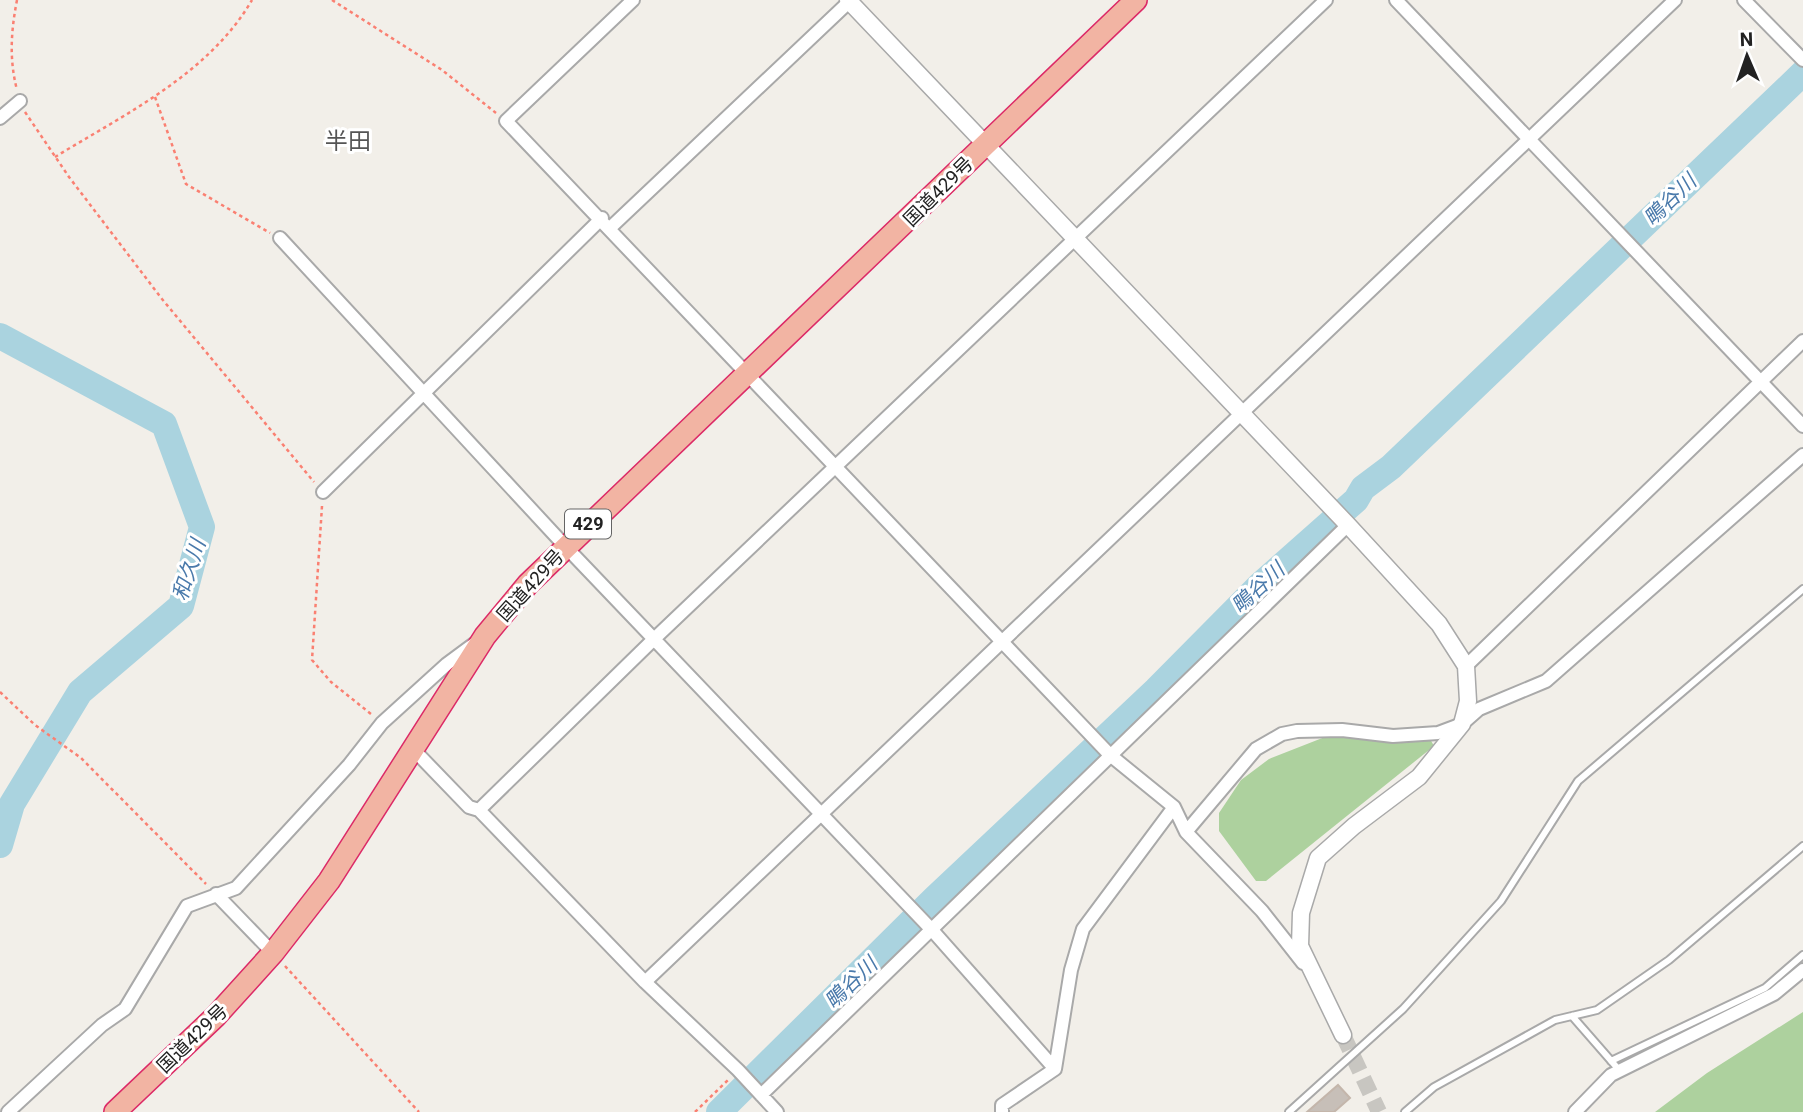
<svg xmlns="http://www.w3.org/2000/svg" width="1803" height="1112" font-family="Roboto,'Noto Sans JP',sans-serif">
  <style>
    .forest { fill: #add19e }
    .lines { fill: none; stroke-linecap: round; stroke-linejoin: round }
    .river { stroke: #aad3df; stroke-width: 26 }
    .building { fill: #c7bfb8; stroke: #c4b6ab; stroke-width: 2 }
    .tertiary-tunnel { stroke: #c8c6c1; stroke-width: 16; stroke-dasharray: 16 8; stroke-linecap: butt }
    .service-casing { stroke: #a9a9a9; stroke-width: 10 }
    .minor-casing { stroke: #a9a9a9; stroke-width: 16 }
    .tertiary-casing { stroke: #a9a9a9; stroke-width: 19 }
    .trunk-casing { stroke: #dc2a67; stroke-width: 24 }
    .path { stroke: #fa8072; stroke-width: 2.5; stroke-dasharray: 3.5 3.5; stroke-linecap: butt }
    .service { stroke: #fff; stroke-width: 6 }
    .minor { stroke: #fff; stroke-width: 12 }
    .tertiary { stroke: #fff; stroke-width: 16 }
    .trunk { stroke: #f2b4a3; stroke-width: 21 }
    .labels { text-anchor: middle; stroke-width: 6; stroke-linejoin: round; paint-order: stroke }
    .shield { fill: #fff; stroke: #646464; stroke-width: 2 }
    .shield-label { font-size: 18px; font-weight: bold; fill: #222 }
    .street-label { font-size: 19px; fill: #222; stroke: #fff }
    .water-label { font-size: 21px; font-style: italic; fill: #4a7aab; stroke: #fff }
    .quarter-label { font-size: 23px; fill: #555; stroke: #fff }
  </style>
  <rect width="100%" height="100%" fill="#f2efe9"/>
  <!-- forest -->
  <path class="forest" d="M1330,735L1430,739L1434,746L1266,881H1256L1219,831V813L1241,780L1269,759Z
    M1803,1012V1112H1655L1707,1073Z"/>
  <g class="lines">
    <!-- river -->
    <path class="river" d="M0,336L164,424L202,527L181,606L80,692L12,804L0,845
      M719,1112L934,899L1156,690L1260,585L1356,500L1363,488L1391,467L1803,73"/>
  </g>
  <!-- building -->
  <path class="building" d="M1338,1085L1350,1098L1334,1112H1307Z"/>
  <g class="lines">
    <!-- tertiary-tunnel -->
    <path class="tertiary-tunnel" d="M1343,1035L1379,1112"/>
    <!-- service casing -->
    <g class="service-casing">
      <path id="service" d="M1572,1016L1620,1071
        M1611,1061L1765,988L1803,955
        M1289,1112L1403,1009L1501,901L1578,781L1803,589
        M1405,1112L1434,1087L1555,1020L1597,1010L1669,960L1803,846"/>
    </g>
    <!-- minor casing -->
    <g class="minor-casing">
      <path id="minor" d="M633,0L506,121L1110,755L1174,807L1186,832L1262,911L1303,963
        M1396,0L1803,426
        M1744,0L1803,60
        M0,118L20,101
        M610,228L851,0
        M280,238L565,546L932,930L1055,1069
        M323,492L602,218
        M1466,666L1803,341
        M413,749L469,807L479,810L645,982L738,1070L777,1112
        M479,810L654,639L1326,0
        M1186,832L1256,749L1282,734L1297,731L1342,730L1393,736L1438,733L1462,724L1479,709L1546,681L1803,455
        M216,894L273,953
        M645,982L1675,0
        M761,1095L1348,525
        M8,1112L102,1025L125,1009L187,906L236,888L349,765L382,723L447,664L474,644
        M1002,1112V1105L1055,1069L1071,970L1083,929L1174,807
        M1575,1112L1611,1075L1774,994L1803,970"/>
    </g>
    <!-- tertiary casing -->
    <g class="tertiary-casing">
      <path id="tertiary" d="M848,0L1348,525L1439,624L1466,666L1468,701L1462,724L1419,777L1354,826L1318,858L1301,913L1300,946L1343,1035"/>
    </g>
    <!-- trunk casing -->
    <g class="trunk-casing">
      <path id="trunk" d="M115,1112L216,1016L273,953L329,881L485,636L528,584L1136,0"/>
    </g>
    <!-- path -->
    <path class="path" d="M17,0C11,31 9,59 17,90
      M332,0L442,70L496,113
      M155,97L186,184L270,233
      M25,112L69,177L162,299L314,482
      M55,157C125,114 209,74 252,0
      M322,506L312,660L331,682L371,714
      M0,692L35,725L81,758L206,884
      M285,966L419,1112
      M695,1112L728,1080"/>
    <!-- service -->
    <use href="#service" class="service"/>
    <!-- minor -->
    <use href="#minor" class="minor"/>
    <!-- tertiary -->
    <use href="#tertiary" class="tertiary"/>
    <!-- trunk -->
    <use href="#trunk" class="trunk"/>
  </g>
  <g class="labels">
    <!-- shield labels -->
    <rect class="shield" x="565" y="509.5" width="46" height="29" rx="5"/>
    <g class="shield-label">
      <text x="588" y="530">429</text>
    </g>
    <!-- street labels -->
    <g class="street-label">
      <text transform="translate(938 191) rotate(-45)" y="7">国道429号</text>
      <text transform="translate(530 585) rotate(-48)" y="7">国道429号</text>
      <text transform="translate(192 1038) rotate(-44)" y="7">国道429号</text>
    </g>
    <!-- water labels -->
    <g class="water-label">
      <text transform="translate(1670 200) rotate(-44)" y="7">鴫谷川</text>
      <text transform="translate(189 570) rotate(-72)" y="7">和久川</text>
      <text transform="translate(1258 588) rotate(-43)" y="7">鴫谷川</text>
      <text transform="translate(851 983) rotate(-44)" y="7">鴫谷川</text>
    </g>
    <!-- quarter labels -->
    <g class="quarter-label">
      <text x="348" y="149">半田</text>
    </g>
  </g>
  <!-- north arrow -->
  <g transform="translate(1747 56) rotate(358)" stroke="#ffffff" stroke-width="5" paint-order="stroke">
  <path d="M0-5L12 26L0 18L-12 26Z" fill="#222222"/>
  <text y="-10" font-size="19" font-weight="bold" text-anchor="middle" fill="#222222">N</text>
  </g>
</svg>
